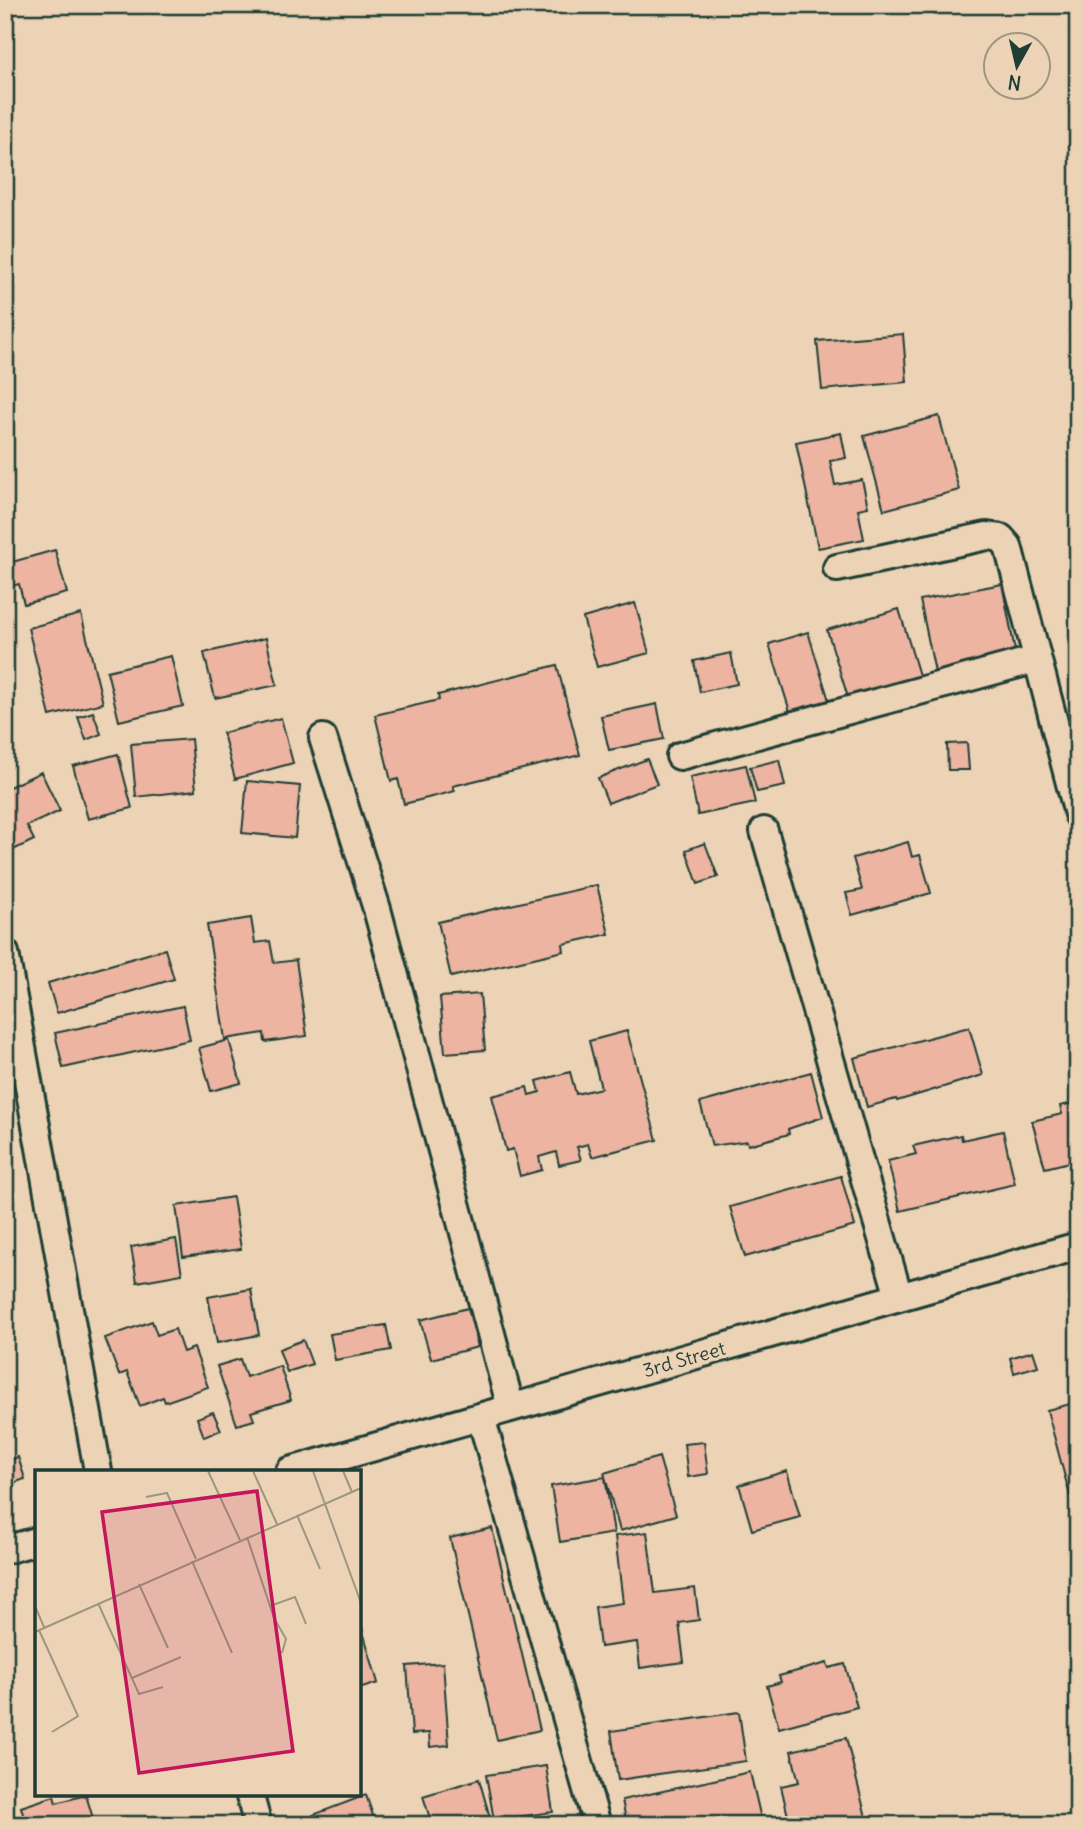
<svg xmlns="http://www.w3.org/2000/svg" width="1083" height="1830" font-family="Delius,sans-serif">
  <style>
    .building { fill: #ecb4a1; stroke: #1f3d34; stroke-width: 2 }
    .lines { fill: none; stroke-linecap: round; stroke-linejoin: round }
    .minor-casing { stroke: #1f3d34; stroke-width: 32 }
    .minor { stroke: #edd3b5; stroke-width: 26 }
    .labels { text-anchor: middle; stroke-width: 6; stroke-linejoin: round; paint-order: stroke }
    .street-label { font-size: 19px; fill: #1f3d34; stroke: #edd3b5 }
    .inset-road { fill: none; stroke: #9b9781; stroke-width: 2 }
    .view { fill: #c2185b; fill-opacity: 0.15; stroke: #c2185b; stroke-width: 3.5 }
    .inset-edge { fill: none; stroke: #1f3d34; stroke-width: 3.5 }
  </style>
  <rect width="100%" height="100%" fill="#edd3b5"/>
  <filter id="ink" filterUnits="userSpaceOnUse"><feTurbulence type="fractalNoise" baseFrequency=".0143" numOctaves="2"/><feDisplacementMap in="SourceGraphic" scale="14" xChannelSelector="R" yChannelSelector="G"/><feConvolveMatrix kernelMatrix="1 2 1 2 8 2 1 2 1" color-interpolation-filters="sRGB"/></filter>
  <g filter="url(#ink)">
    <!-- building -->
    <path class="building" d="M903,334L907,382L822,390L817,341Z
      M939,416L959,490L884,510L864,436Z
      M841,433L846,458L830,461L835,485L862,480L868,507L858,509L864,539L818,548L796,442Z
      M55,550L67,593L24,604L19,584L9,587L5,564Z
      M1002,584L1017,661L936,677L920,600Z
      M635,603L649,653L597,667L583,618Z
      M899,609L921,682L850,704L827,630Z
      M81,614L103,703L50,716L28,628Z
      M808,632L831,707L792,718L769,644Z
      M266,638L277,685L215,698L204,653Z
      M731,653L737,684L700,692L694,661Z
      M171,656L183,706L119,721L107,671Z
      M557,665L580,755L453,786L455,791L404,804L398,779L391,781L375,715L439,700L438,695Z
      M657,704L664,739L609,750L601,716Z
      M93,712L101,734L86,740L78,717Z
      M281,718L293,763L235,779L223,733Z
      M191,739L196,790L136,797L131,744Z
      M967,743L969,770H948L947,744Z
      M118,754L132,808L88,819L73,766Z
      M647,759L657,784L608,803L598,778Z
      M779,760L785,786L757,792L750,767Z
      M746,765L755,803L698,815L690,777Z
      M41,772L60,811L27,826L34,840L5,854V789Z
      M247,781L300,786L295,838L242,833Z
      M908,842L912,857L920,855L931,893L852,915L846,893L862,890L853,858Z
      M705,843L718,877L698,884L686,850Z
      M597,885L609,934L563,944L564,951L451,977L438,922Z
      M251,918L255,943L270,941L274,963L296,960L307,1036L265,1042L264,1033L225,1039L207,925Z
      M165,949L174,979L57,1013L48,983Z
      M480,994L485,1050L445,1053L440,997Z
      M183,1006L190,1040L63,1068L55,1033Z
      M969,1027L983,1075L897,1101L896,1099L867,1107L854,1058Z
      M627,1031L657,1140L592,1157L588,1144L577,1147L581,1160L559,1165L556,1152L539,1157L542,1170L520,1176L513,1149L506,1151L492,1096L527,1087L529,1095L540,1092L537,1081L570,1072L576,1094L601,1088L589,1041Z
      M229,1040L241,1083L211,1091L199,1048Z
      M811,1072L823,1117L788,1129L789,1134L748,1145L747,1141L712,1146L700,1103Z
      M1078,1102V1160L1045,1168L1032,1121L1062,1114L1060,1106Z
      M1003,1131L1015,1184L900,1211L888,1161L916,1154L913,1146L961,1135L962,1140Z
      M841,1176L855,1226L745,1257L730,1207Z
      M233,1197L241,1249L183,1257L176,1206Z
      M176,1239L182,1274L137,1282L131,1247Z
      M251,1289L259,1335L217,1343L208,1297Z
      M468,1308L478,1347L431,1359L420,1320Z
      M152,1321L157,1335L175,1329L183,1352L194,1348L208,1387L165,1402L163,1397L140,1406L127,1372L119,1375L105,1338Z
      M386,1325L391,1350L335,1360L330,1334Z
      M303,1340L312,1364L287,1372L279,1349Z
      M1033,1351L1038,1366L1014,1373L1010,1358Z
      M240,1359L246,1377L280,1366L291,1400L251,1412L254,1420L237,1425L217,1366Z
      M1078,1402V1493L1070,1496L1047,1410Z
      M213,1412L221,1430L204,1437L197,1418Z
      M704,1442L708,1474L688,1477L684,1444Z
      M8,1450L11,1459L18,1457L25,1479L5,1486V1451Z
      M659,1457L676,1515L620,1531L604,1473Z
      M787,1471L800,1517L752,1530L739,1485Z
      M605,1477L614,1533L560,1542L551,1486Z
      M492,1528L540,1730L497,1740L450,1538Z
      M647,1532L655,1593L695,1588L699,1620L679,1623L684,1662L640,1668L637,1642L600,1647L595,1607L623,1603L615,1536Z
      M359,1618L378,1683L359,1689Z
      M443,1663L449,1745L430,1747L429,1733L412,1734L407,1666Z
      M827,1663L829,1668L845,1664L857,1707L779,1728L767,1686L781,1682L779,1676Z
      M739,1712L746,1761L618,1780L611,1731Z
      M846,1738L866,1817L834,1825H790L781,1786L799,1782L791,1751Z
      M546,1766L553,1812L494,1820L486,1775Z
      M750,1772L762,1823L627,1825L622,1800Z
      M479,1779L491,1821L477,1825H432L423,1796Z
      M86,1795L95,1825H26L21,1807L54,1796L56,1803Z
      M366,1795L376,1824L316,1825L313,1815Z"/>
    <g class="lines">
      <!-- minor casing -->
      <g class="minor-casing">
        <path id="minor" d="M837,568L987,536L1001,538L1008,546L1078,814
          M323,738L377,909L511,1408
          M680,756L1037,659
          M764,831L899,1297
          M5,953L98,1471
          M481,1417L597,1825
          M290,1471L1078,1246
          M5,1550L37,1541
          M249,1793L258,1825"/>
      </g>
      <!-- minor -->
      <use href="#minor" class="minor"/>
    </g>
  </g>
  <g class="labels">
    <!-- street labels -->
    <g class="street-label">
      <text transform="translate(684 1359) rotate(-16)" y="7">3rd Street</text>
    </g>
  </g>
  <!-- overview -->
  <g transform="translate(35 1470)">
    <rect width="326" height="326" fill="#edd3b5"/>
    <path class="inset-road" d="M173,1L205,70M218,1L242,54M278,1L326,133M308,1L317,22M111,27L132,23L161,89M262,45L285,99M212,67L239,148L251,169L247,183M157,91L197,183M104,114L133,178M63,133L104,224L128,217M0,136L9,157M235,136L260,127L271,154M4,160L43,246L17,262M0,162L326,18M97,208L146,187"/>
    <path class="view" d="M222,21L258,281L104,303L67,42Z"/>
    <rect width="326" height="326" class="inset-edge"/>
  </g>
  <!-- margin -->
  <rect width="1083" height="1830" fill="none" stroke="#edd3b5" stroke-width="28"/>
  <rect x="14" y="14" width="1055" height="1802" fill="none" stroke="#1f3d34" stroke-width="2.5" filter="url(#ink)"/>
  <!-- north arrow -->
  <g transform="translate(1017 66) rotate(188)"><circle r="33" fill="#edd3b5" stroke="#9b9781" stroke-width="2"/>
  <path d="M0-5L12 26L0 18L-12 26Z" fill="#1f3d34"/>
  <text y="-10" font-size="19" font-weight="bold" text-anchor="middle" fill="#1f3d34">N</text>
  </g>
</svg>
